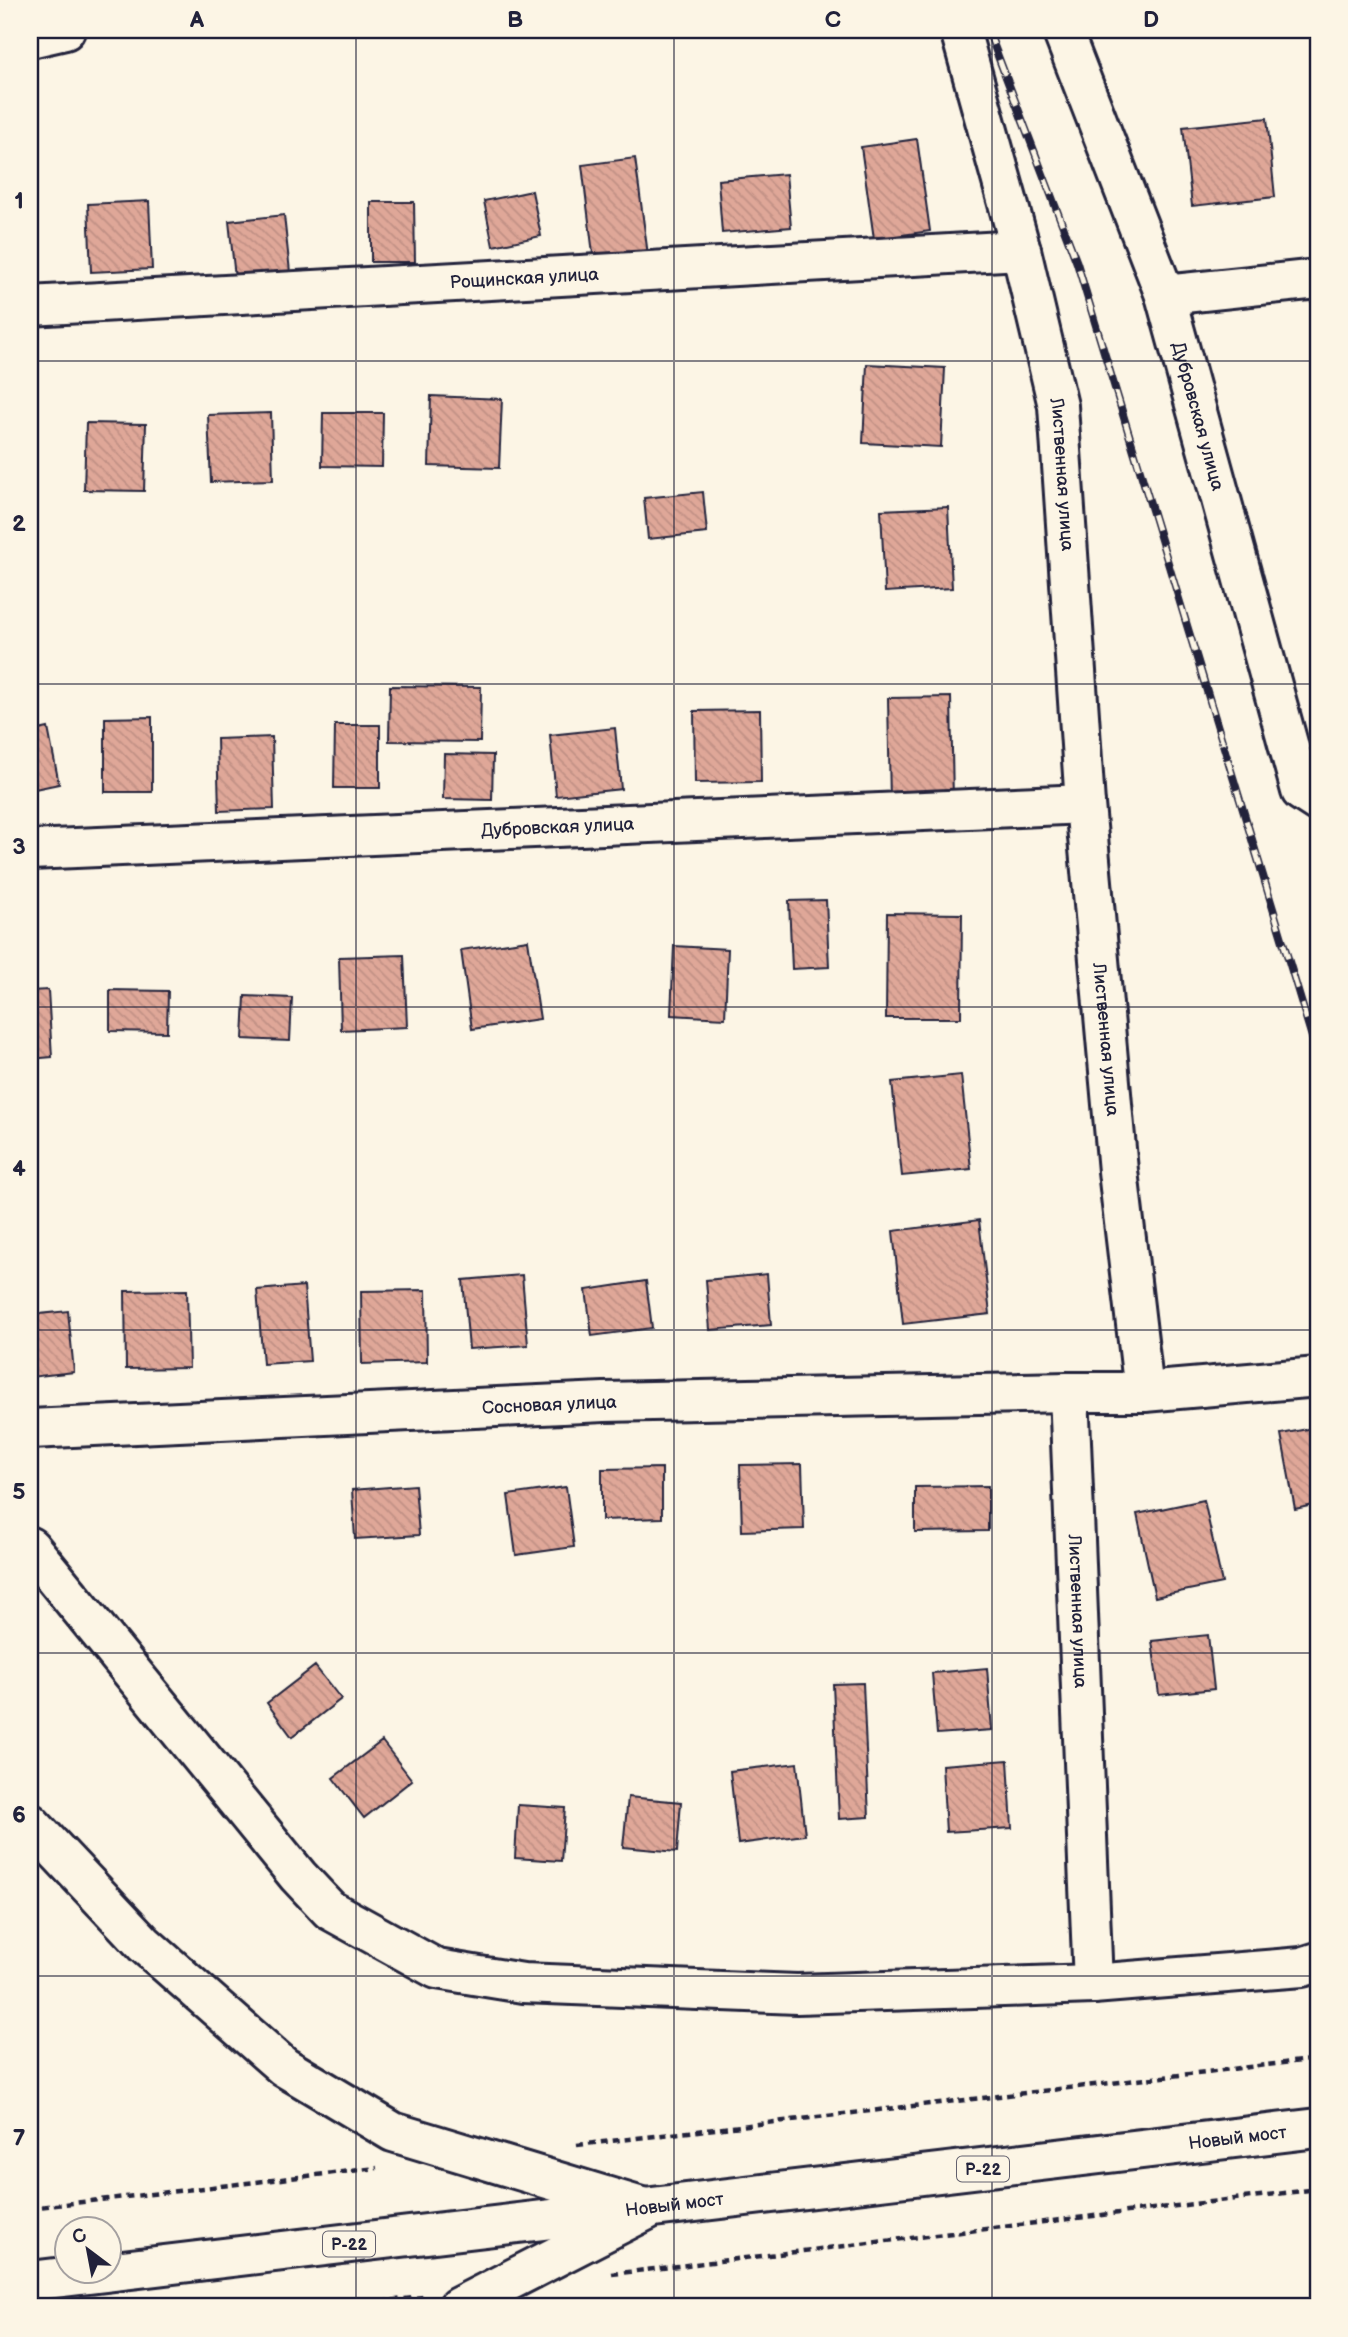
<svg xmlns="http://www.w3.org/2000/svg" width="1348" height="2337" font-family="'Balsamiq Sans',sans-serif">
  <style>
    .building { fill: url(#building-back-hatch); stroke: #22223b; stroke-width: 2 }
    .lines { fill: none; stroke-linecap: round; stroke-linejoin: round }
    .minor-casing { stroke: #22223b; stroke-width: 44 }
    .major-casing { stroke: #22223b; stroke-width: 44 }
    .highway-casing { stroke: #22223b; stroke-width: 44 }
    .path { stroke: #22223b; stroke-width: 4.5; stroke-dasharray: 7 5; stroke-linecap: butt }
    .minor { stroke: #fcf5e5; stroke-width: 38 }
    .major { stroke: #fcf5e5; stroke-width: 38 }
    .highway { stroke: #fcf5e5; stroke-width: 38 }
    .rail-casing { stroke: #22223b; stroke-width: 8 }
    .rail { stroke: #fcf5e5; stroke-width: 5; stroke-dasharray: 16; stroke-linecap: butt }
    .grid { fill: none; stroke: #22223b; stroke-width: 2; stroke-opacity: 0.55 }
    .labels { text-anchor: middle; stroke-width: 6; stroke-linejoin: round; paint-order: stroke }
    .shield { fill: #fcf5e5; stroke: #63616e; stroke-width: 2 }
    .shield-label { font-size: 16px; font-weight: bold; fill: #22223b }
    .street-label { font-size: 18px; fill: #22223b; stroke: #fcf5e5 }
    .neatline { fill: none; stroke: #22223b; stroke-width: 2.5 }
    .grid-label { font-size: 23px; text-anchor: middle; font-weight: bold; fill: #22223b }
  </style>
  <defs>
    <pattern id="building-back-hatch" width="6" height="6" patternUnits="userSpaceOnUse" patternTransform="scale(1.75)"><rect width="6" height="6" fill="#dfa798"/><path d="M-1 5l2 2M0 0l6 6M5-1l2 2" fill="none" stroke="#bf8f84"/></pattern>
  </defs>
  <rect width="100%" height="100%" fill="#fcf5e5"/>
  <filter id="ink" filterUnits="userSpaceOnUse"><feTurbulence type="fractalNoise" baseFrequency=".0143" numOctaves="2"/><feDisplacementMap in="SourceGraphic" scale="14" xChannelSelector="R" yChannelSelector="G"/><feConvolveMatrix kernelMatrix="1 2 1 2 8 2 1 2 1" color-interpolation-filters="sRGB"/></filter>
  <g filter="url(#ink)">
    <!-- building -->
    <path class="building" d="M1267,118L1275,197L1192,206L1183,127Z
      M917,139L930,231L874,239L861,147Z
      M635,158L648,255L594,262L582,165Z
      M786,174L791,227L722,233L718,180Z
      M532,191L541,236L493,246L484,201Z
      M149,201L152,269L91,272L88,204Z
      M371,202H414L415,262H371Z
      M284,215L290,272L235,278L229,221Z
      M30,230H36L39,276L30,277Z
      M867,364L945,368L941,447L863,443Z
      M431,396L502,399L499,468L429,466Z
      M271,413L273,480L211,482L208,415Z
      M323,413H383L382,467L322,466Z
      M86,423L146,424L144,491L84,490Z
      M703,492L707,533L648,539L644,498Z
      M948,507L952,588L885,592L881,510Z
      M390,686L481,687L480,742L389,741Z
      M951,697L953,801L890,802L888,698Z
      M760,710L761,782L695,783L694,711Z
      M152,717V792H105V718Z
      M335,725H380V788H334Z
      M48,728L59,784L30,790V732Z
      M615,728L621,789L556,796L550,735Z
      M272,737L274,809L219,811L217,739Z
      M444,754L493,755L492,800L443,799Z
      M826,900L829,967L792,969L789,901Z
      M887,913L962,914L961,1018H886Z
      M528,940L540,1019L472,1029L461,950Z
      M674,946L728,949L725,1018L671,1015Z
      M404,955L407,1027L341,1030L339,957Z
      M48,990L52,1057L30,1059V991Z
      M110,990L168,991L167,1032L110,1031Z
      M245,996L292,998L290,1041L243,1039Z
      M961,1075L971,1169L902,1176L892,1082Z
      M979,1220L990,1314L903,1324L893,1231Z
      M767,1274L771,1325L710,1330L706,1280Z
      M522,1275L528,1345L469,1349L463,1280Z
      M646,1281L652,1328L592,1336L586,1290Z
      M304,1286L310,1361L263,1364L257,1290Z
      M187,1290L189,1368L126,1369L125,1291Z
      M426,1290L427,1362L362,1364L361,1291Z
      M68,1311L74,1372L30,1377V1315Z
      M1318,1427V1504L1295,1509L1281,1434Z
      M802,1464L804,1529L742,1531L740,1465Z
      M662,1468V1518L602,1520V1469Z
      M415,1485L419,1535L355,1539L352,1490Z
      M988,1486V1531L915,1532V1487Z
      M566,1487L574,1547L516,1555L508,1495Z
      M1204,1500L1222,1583L1155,1597L1137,1514Z
      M1208,1635L1214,1689L1159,1695L1152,1641Z
      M315,1666L341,1699L292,1737L267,1703Z
      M987,1668L992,1730L937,1734L932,1673Z
      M863,1683L869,1817L839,1819L833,1684Z
      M382,1741L412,1780L364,1818L333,1778Z
      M1008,1760L1012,1828L946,1832L942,1765Z
      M797,1763L805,1835L738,1844L730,1771Z
      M628,1797L681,1802L677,1852L623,1847Z
      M518,1805L565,1808L561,1861L515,1858Z"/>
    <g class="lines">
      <!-- minor casing -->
      <g class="minor-casing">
        <g id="minor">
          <path id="s1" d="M960,30L1021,250L1058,406L1085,804L1118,1171L1144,1392H1069L1093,1984"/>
          <path id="s2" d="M1062,30L1165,295L1301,791L1318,802"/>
          <path d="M30,38L65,30"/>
          <path d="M1165,295L1318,279"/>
          <path id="s3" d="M30,306L1021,250"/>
          <path id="s4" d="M30,850L1085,804"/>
          <path d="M1144,1392L1318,1377"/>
          <path id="s5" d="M30,1429L604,1402L1069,1392"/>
          <path d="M30,1547L298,1876L330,1910L437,1969L523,1983L797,1994L1093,1984L1302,1967L1318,1962"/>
        </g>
      </g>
      <!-- major casing -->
      <g class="major-casing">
        <path id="major" d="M30,1823L144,1944L284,2067L393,2132L648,2209
          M458,2307L647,2210"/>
      </g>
      <!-- highway casing -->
      <g class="highway-casing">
        <g id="highway">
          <path id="s6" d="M30,2281L1318,2128"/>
        </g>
      </g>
      <!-- path -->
      <path class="path" d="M577,2145L1318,2059
        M30,2208L377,2168
        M612,2274L1318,2189
        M333,2307L423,2297"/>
      <!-- minor -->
      <use href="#minor" class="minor"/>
      <!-- major -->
      <use href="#major" class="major"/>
      <!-- highway -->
      <use href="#highway" class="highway"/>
      <!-- rail casing -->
      <g class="rail-casing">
        <path id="rail" d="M988,30L1077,263L1318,1057"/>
      </g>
      <!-- rail -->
      <use href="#rail" class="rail"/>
    </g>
  </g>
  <!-- grid -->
  <path class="grid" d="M356,30V2307M674,30V2307M992,30V2307M30,361H1318M30,684H1318M30,1007H1318M30,1330H1318M30,1653H1318M30,1976H1318"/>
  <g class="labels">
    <!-- shield labels -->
    <g class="shield">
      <rect x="957" y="2156.5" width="52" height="25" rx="5"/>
      <rect x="323" y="2231.5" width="52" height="25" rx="5"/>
    </g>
    <g class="shield-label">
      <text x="983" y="2175">Р-22</text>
      <text x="349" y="2250">Р-22</text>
    </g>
    <!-- street labels -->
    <g class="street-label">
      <text dy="6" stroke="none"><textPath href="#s3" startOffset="495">Рощинская улица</textPath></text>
      <text dy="6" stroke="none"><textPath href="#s2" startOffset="410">Дубровская улица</textPath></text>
      <text dy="6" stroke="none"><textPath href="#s1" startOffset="457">Лиственная улица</textPath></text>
      <text dy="6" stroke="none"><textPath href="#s4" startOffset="528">Дубровская улица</textPath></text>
      <text dy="6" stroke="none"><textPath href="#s1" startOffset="1024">Лиственная улица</textPath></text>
      <text dy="6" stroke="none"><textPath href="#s5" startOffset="520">Сосновая улица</textPath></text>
      <text dy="6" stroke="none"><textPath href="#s1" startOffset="1673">Лиственная улица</textPath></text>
      <text dy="6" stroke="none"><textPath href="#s6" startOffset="1216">Новый мост</textPath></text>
      <text dy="6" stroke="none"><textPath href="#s6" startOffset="649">Новый мост</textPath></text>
    </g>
  </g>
  <!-- margin -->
  <rect width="1348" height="2337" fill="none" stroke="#fcf5e5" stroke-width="77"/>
  <!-- north arrow -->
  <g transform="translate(88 2250) rotate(328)"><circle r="33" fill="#fcf5e5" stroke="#a5a1a1" stroke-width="2"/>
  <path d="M0-5L12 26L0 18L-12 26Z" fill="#22223b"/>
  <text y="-10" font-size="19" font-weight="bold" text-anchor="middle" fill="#22223b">С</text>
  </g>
  <rect x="38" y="38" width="1272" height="2260" class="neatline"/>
  <g class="grid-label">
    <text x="197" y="27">A</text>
    <text x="515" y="27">B</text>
    <text x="833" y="27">C</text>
    <text x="1151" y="27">D</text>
    <text x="19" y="208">1</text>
    <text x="19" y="531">2</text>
    <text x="19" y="854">3</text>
    <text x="19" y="1176">4</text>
    <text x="19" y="1499">5</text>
    <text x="19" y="1822">6</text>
    <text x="19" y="2145">7</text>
  </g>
</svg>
